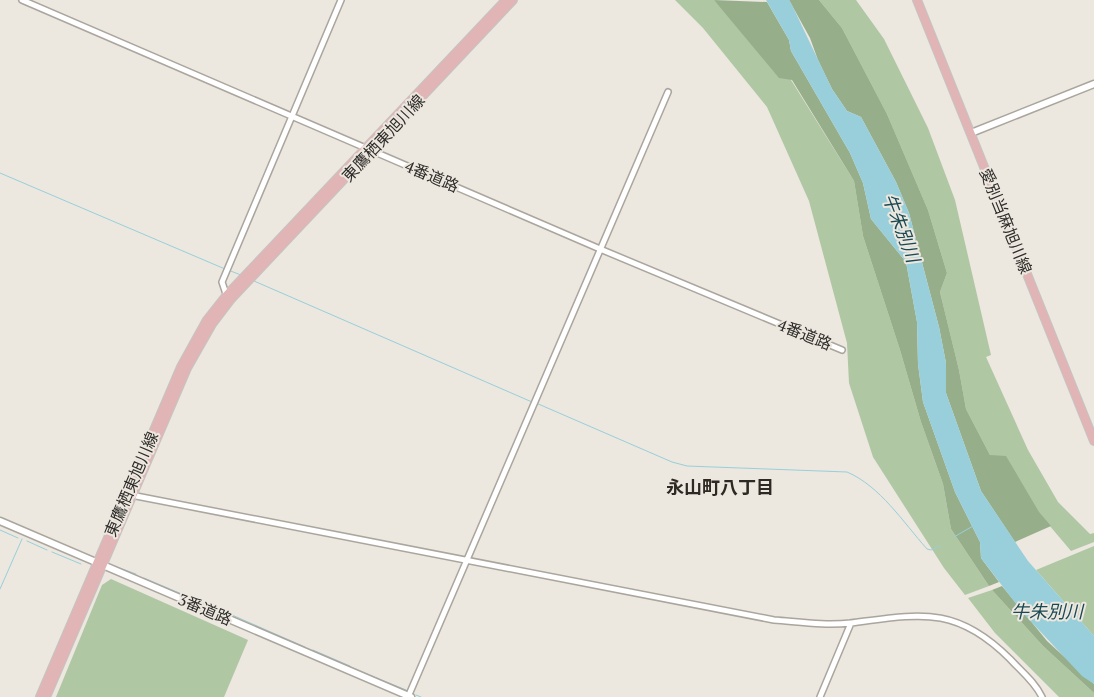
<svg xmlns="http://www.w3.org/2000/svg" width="1094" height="697" font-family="'PT Serif','Noto Sans JP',serif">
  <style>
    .green { fill: #afc7a3 }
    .forest { fill: #96af8a }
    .water { fill: #98cfda }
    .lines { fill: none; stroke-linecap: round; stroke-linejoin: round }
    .stream { stroke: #98cfda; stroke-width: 1 }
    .minor-casing { stroke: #aaa59d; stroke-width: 8 }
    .tertiary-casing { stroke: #aaa59d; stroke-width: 9 }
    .primary-casing { stroke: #c5c4c3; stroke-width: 10 }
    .minor { stroke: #fff; stroke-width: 5 }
    .tertiary { stroke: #fff; stroke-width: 6 }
    .primary { stroke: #e1b5b6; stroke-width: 8 }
    .labels { text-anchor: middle; stroke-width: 4; stroke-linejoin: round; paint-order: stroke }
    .street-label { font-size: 16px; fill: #2f2d2a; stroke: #ece7df }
    .water-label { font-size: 18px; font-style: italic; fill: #194952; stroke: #ece7df }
    .neighbourhood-label { font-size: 18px; font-weight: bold; fill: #2d2923; stroke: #ece7df }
  </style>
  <rect width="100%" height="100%" fill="#ece7df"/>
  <!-- green -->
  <path class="green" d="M675,0H714L791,80L854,181L863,236L900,350L921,422L943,484L951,529L989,586L965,595L944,568L873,457L849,383L847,343L809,201L767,107L703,28Z
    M819,0H856L884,39L928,128L955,200L991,355L986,357L1028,450L1058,502L1090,534L1094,533V542L1071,551L990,455L966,409L959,370L940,292L947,273L928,210L887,114L842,28Z
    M1094,546V636L1036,570Z
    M111,579L248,640L224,697H56L102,585Z
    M992,590L1043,646L1094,693V697H1059L995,633L968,598Z"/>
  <!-- forest -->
  <path class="forest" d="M714,0L767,2L789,40L791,51L850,153L863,183L871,219L906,262L917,322L918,364L923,402L955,492L980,542L981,558L999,582L989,586L951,529L943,484L921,422L900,350L863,236L854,181L792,80L779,78Z
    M789,0H819L842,28L887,114L928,210L947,273L940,292L959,370L966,409L990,455L1006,456L1039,512L1051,526L1015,542L981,491L946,393V363L939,327L909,213L896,182L861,117L847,111L832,89L818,60L810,38Z
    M1002,586L1047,641L1094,684V693L1043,646L992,590Z"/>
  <!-- water -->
  <path class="water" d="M766,0H789L791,3L832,89L847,111L861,117L896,182L909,213L939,327L946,363V393L981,491L1028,561L1094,636V684L1082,676L1023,613L981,558L980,542L955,492L923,402L918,364L917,322L906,262L871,219L863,183L850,153L791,51L789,40Z"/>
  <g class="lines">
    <!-- stream -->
    <path class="stream" d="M0,173L225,269
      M228,270L241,275
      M254,281L532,402
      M536,403L672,462L687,466L847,472C880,486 903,522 927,549L931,550L940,546
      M0,530L18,538
      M954,537L973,526
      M27,541L47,550
      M52,552L81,564
      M117,567L136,574
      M144,578L224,612
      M0,589L22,539
      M232,615L305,647
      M313,650L350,666
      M357,670L406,690
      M416,695L421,697"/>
    <!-- minor casing -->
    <g class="minor-casing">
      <path id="minor" d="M22,0L600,249L842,350
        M227,297L222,282L341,0
        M131,495L774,620C800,622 825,626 851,623C920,614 956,605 1010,659C1021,671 1035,682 1042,697
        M408,697L668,92
        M820,697L851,623"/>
    </g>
    <!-- tertiary casing -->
    <g class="tertiary-casing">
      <path id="tertiary" d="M971,133L1094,84
        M0,521L411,697"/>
    </g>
    <!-- primary casing -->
    <g class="primary-casing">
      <path id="primary" d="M917,0L1094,441
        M40,697L181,367L207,320L226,296L506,0
        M46,697L187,368L212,324L231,299L513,0"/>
    </g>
    <!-- minor -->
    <use href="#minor" class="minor"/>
    <!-- tertiary -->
    <use href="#tertiary" class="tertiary"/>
    <!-- primary -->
    <use href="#primary" class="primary"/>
  </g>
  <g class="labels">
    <!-- street labels -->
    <g class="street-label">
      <text transform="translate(383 138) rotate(-47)" y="6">東鷹栖東旭川線</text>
      <text transform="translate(432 176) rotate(23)" y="6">4番道路</text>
      <text transform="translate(1006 221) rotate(68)" y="6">愛別当麻旭川線</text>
      <text transform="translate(805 334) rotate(22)" y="6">4番道路</text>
      <text transform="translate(131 484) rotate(-67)" y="6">東鷹栖東旭川線</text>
      <text transform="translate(205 609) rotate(23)" y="6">3番道路</text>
    </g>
    <!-- water labels -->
    <g class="water-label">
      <text transform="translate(901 228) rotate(69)" y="6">牛朱別川</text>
      <text x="1047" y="618">牛朱別川</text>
    </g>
    <!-- neighbourhood labels -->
    <g class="neighbourhood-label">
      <text x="720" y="494">永山町八丁目</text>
    </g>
  </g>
</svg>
